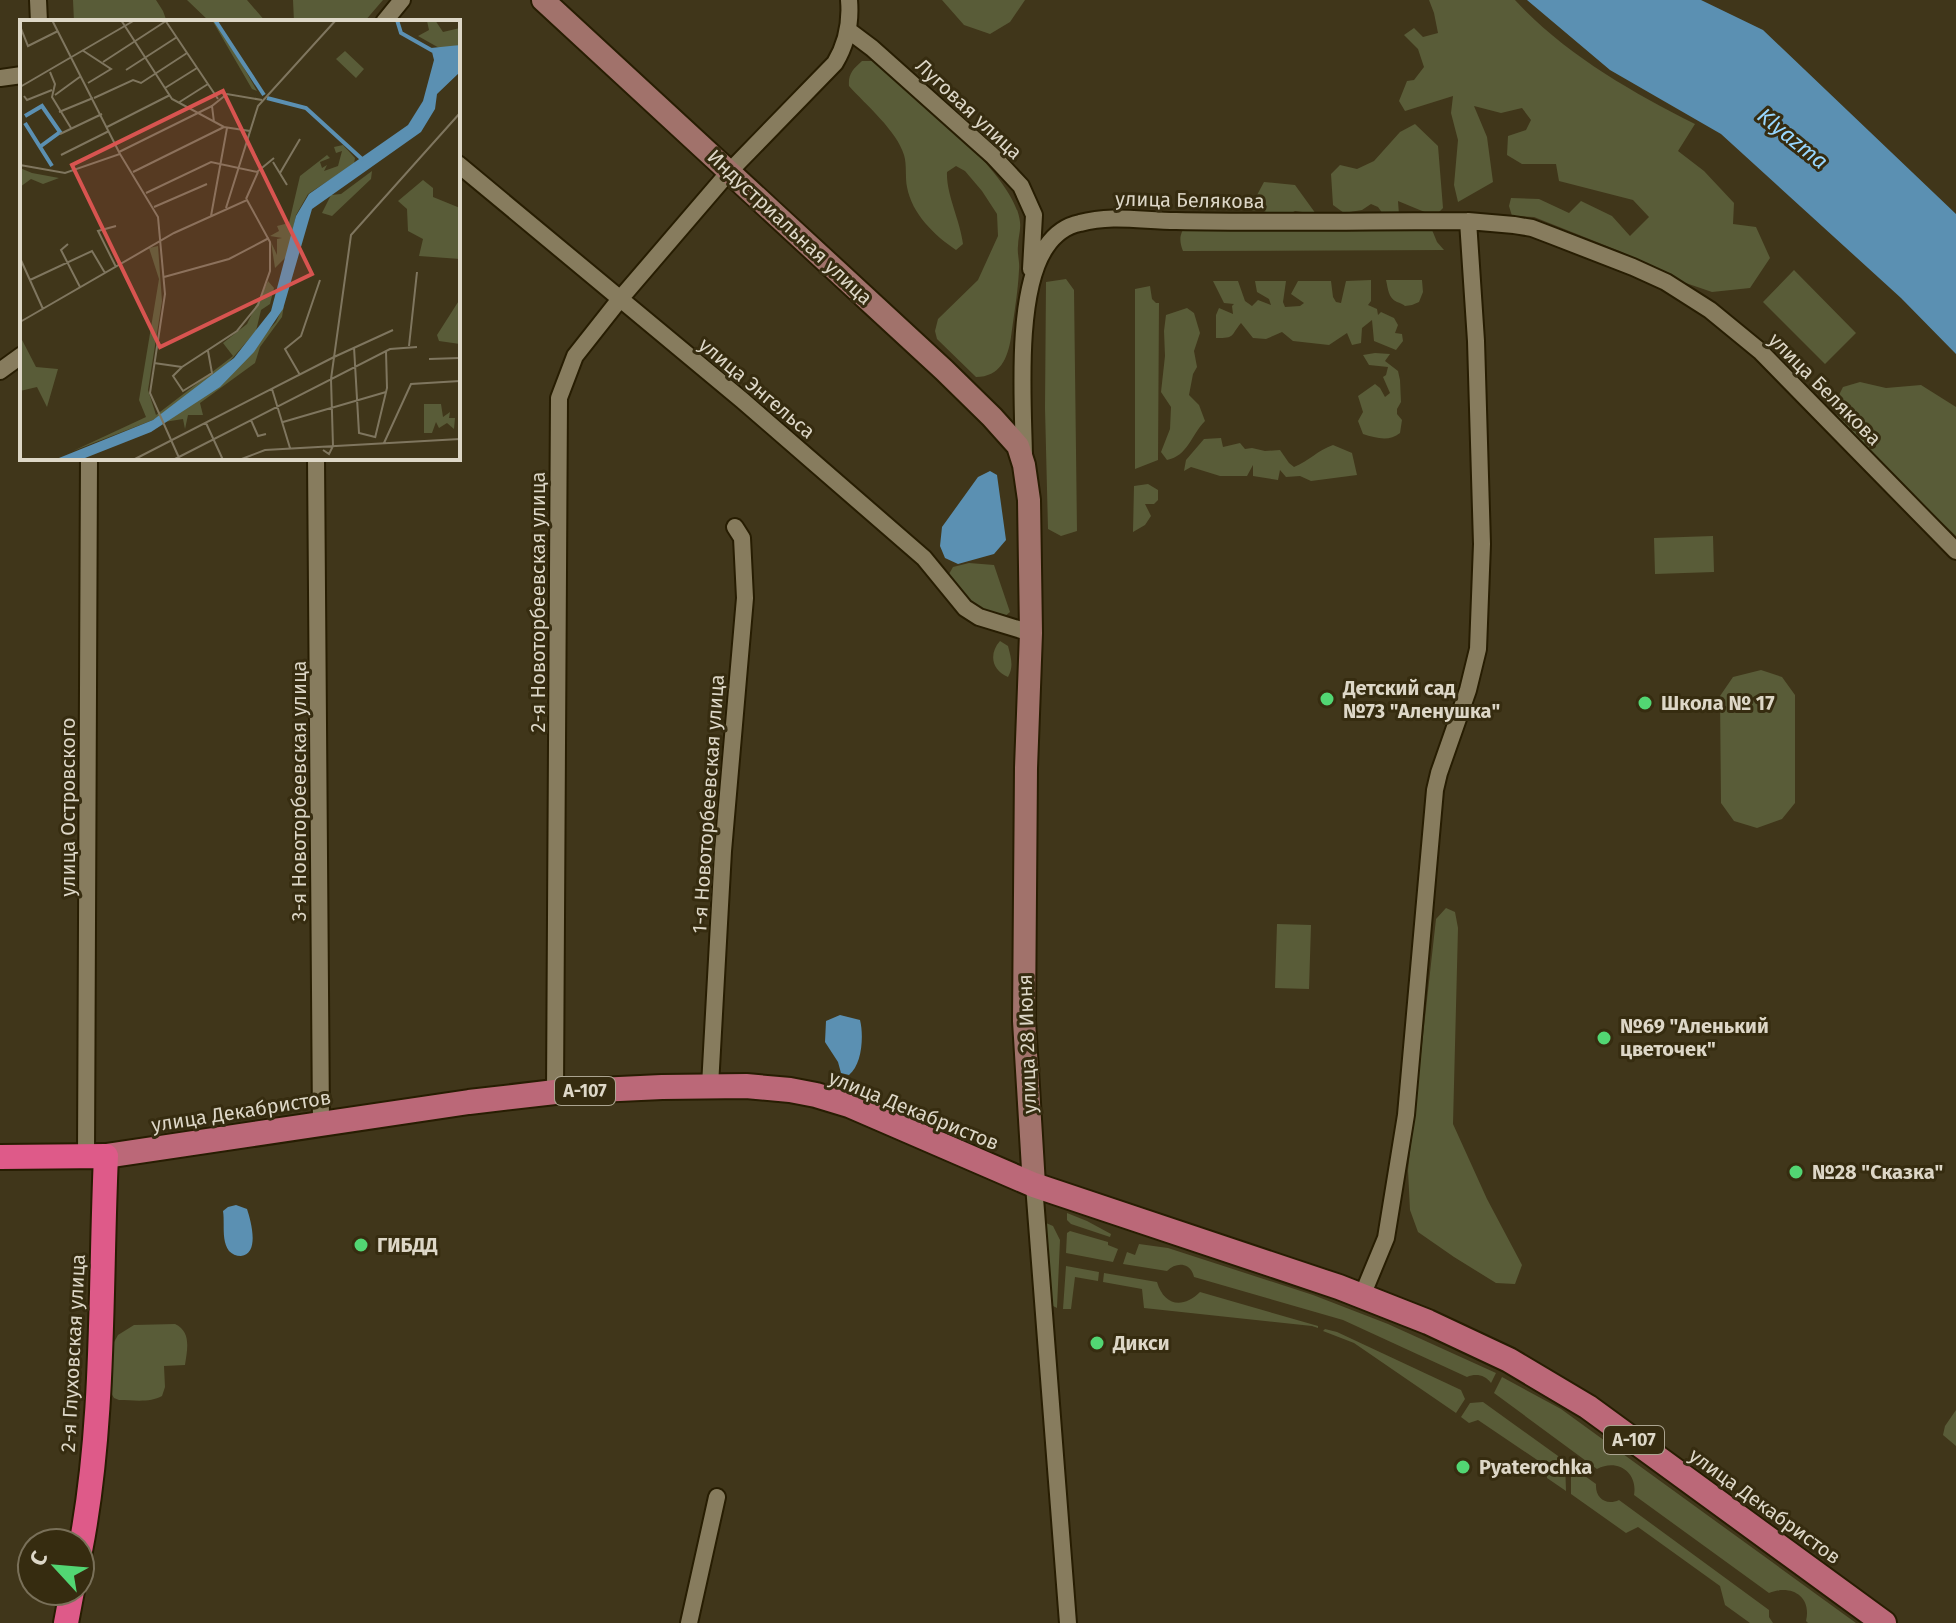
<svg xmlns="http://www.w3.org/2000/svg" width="1956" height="1623" font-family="'Fira Sans',sans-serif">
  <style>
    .green { fill: #595c38 }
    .water { fill: #5b90b2 }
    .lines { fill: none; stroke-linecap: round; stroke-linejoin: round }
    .street-casing { stroke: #271d02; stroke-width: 20 }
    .secondary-casing { stroke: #271d02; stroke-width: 26 }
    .primary-casing { stroke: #271d02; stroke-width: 28 }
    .highway-casing { stroke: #271d02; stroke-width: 28 }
    .street { stroke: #877c5e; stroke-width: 16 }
    .secondary { stroke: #a1726b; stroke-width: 22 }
    .primary { stroke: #bb6878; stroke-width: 24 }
    .highway { stroke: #de5a89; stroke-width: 24 }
    .poi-dot { fill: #52d673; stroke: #362c10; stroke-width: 3 }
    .labels { text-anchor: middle; stroke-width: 6; stroke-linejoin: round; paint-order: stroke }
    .shield { fill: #362c10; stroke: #aba490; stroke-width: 2 }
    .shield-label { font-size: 18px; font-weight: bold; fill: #ddd7c7 }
    .street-label { font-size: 20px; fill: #ddd7c7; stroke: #362c10 }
    .poi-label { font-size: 20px; font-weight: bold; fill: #ddd7c7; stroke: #362c10; text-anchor: start }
    .water-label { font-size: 22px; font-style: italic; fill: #98d7ff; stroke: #362c10 }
    .inset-river { fill: none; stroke: #5b90b2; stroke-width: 4 }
    .inset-road { fill: none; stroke: #7f765f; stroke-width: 2 }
    .view { fill: #d85450; fill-opacity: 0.15; stroke: #d85450; stroke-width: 4 }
    .inset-edge { fill: none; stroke: #ddd7c7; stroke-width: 4 }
  </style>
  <rect width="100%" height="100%" fill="#40361a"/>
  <!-- green -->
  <path class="green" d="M73,0H156L163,11L167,22H74Z
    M187,0H247L266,22H210Z
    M293,0H383L364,22H294Z
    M942,0H1025L1010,22L990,34L964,25Z
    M1429,0H1515C1565,54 1630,91 1695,124L1678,151L1704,171L1734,203L1733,224L1756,227L1770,258L1750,288L1712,292L1674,279L1622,252L1534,217L1512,216L1509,206L1511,198L1539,199L1569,213L1581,201L1612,216L1630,236L1649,217L1633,200L1559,181L1556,164H1522L1507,155L1508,136L1526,130L1531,120L1522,108L1501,113L1474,106L1487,137L1493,182L1458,202L1454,185L1458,140L1451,113L1453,96L1405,111L1399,101L1407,81L1414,80L1424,67L1418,49L1404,35L1414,28L1423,37L1438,33L1434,13Z
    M862,61H875C912,93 1015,174 1020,222C1021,230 1018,238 1018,246C1017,254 1020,262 1019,270C1018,292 1014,314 1011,337C1008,358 1000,377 976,377L937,339L935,331L938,319L978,280L998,236L997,214L982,191L965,171L956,166L947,172C946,194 960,220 963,244L956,250C934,235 912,214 907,187C905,177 907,165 904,155C897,131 866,105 849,86C848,74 853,69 862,61Z
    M1415,124L1438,146L1443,208L1438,213H1427L1398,201L1399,215L1383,214L1378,207L1371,204L1362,210L1344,213L1333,205L1331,174L1340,165L1357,169L1374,161L1400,132Z
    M1264,182L1295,185L1316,214L1295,211L1288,215H1276L1263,211L1249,210Z
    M1187,225H1430L1437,242L1444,250L1183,251C1179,241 1179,233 1187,225Z
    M1794,270L1856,333L1825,364L1763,302Z
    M1066,279L1074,290L1077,531L1061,536L1048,529L1045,408L1046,282Z
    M1371,280V301L1368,305L1377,309L1378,315L1381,312L1394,318L1398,325L1395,333L1402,334L1403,341L1396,350L1374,341L1372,320L1362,328L1361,343L1352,345L1347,333L1329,345L1293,341L1282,332L1266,339L1253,338L1241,323C1230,336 1236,338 1216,338V315L1219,308L1233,314L1232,306L1234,304L1224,303L1213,281H1238L1245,301L1252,306L1258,300L1271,305L1269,299L1257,292L1255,281H1286L1283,302L1285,307L1300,306L1304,303L1291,294L1298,281H1331L1333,297L1336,302L1341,303L1346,281Z
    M1386,280H1422L1423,292L1419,302L1412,305L1405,306C1403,304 1400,303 1397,302C1388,298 1388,288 1386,280Z
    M1150,286L1152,299L1156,303H1159L1158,460L1135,469V289Z
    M1187,308L1194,313L1200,333L1194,351L1197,367L1193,374L1189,395L1199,405L1205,421C1191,435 1188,456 1167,460L1161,452L1170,429L1171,407L1161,392L1165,356L1164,331L1166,315Z
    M1375,353L1390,354L1385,361L1398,371L1400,380L1401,402L1397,409V414L1402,420L1400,433C1389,442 1376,438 1363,434L1358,421L1363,412L1358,396L1375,384L1380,388L1385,397L1390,393L1383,377L1386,375L1388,367L1369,365L1363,355Z
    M1860,382L1886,388L1921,385L1956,407V536L1838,423L1835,403L1843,387Z
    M1221,438L1223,447L1240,443L1245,449L1252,448L1265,451L1280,450L1289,463L1294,467C1309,461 1318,450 1333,445L1352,453L1357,475L1311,481L1300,476L1286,477L1280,470L1278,480L1253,476V465L1247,476H1220L1191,467L1184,471L1186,460L1204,439Z
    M1148,484L1158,490V500L1154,504H1145L1151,516L1145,525L1133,532L1134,486Z
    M1713,536L1714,572L1655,574L1654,538Z
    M969,563L994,565L1010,612L1004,617L974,607L961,592L949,574L953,567Z
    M1000,641L1008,646C1011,658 1014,666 1008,677C991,670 989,653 1000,641Z
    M1761,670L1782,677L1795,695V803L1782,819L1757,828L1734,821L1721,803L1720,696L1733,677Z
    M1446,908L1455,912L1458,928L1453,1124L1487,1199L1522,1265L1515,1284L1496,1283L1454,1257L1418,1232L1410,1210L1408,1170L1436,919Z
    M1277,924L1311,925L1309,989L1275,988Z
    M1067,1213L1087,1221L1111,1234L1110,1237L1071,1224L1067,1220Z
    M1046,1223L1053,1226L1060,1240L1057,1308L1051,1305L1049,1299Z
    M1070,1231L1108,1242V1245L1118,1249L1113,1262L1066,1253L1067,1233Z
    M1139,1244L1168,1248L1313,1295L1388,1324L1496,1373L1491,1383C1485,1375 1476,1373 1467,1377L1343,1320L1194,1277C1191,1263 1177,1261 1167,1271L1123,1264L1127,1252L1135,1255Z
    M1066,1266L1099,1272L1098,1281L1075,1277L1071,1309H1063Z
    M1104,1273L1157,1282C1164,1306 1183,1309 1200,1292L1318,1326V1328L1312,1326L1144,1308L1142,1289L1103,1282Z
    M175,1324C192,1332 187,1350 185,1365L164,1366L165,1387L162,1396C150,1403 133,1400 119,1400L114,1398L110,1391L113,1344L118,1335L134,1325Z
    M1325,1329L1337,1332L1461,1390L1465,1399L1456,1413L1354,1343L1323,1331Z
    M1502,1377L1561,1409L1856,1623H1808L1806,1621C1812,1596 1791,1584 1769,1593L1634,1495C1638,1473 1618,1458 1597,1469L1494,1393Z
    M1483,1402L1565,1461L1566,1491L1547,1478L1546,1466L1478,1420L1469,1423L1461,1417L1470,1403Z
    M1956,1410V1446L1943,1435L1945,1426Z
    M1571,1466L1596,1484C1595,1498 1606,1506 1619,1500L1769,1610V1617L1773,1623H1750L1725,1605L1720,1586L1638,1527L1626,1533L1571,1494Z"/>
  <!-- water -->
  <path class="water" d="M1527,0H1701L1763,30L1956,214V354L1901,298L1721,134L1610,70Z
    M990,471L997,475L1006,540L994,554L958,564L945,558L940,546L942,527L978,477Z
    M840,1015L860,1020C864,1036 862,1065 849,1075L841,1073L838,1062L825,1042L826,1021Z
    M236,1205L247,1209C251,1221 260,1254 241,1256C236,1256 232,1254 229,1251C221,1240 225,1223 223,1211L228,1207Z"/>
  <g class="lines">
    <!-- street casing -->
    <g class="street-casing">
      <path id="street" d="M38,0L39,22
        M384,22L402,0
        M848,30L872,48L993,156L1021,186L1034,215L1031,269
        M0,78L22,75
        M458,164L742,400L924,558L965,608L979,617L1031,633
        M0,371L22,355
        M1024,456C1023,402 1015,292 1046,247C1054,235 1065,226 1080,223C1112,214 1144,221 1176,221C1274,223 1371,221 1468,221L1514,225L1532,228L1553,236L1633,267L1666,282L1710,310L1760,351L1956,551
        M316,458L321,1123
        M710,1086L723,851L745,598L742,538L735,527
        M555,1092L559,398L575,356L620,299L729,172L835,63C847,43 851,23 849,0
        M86,1156L89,458
        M1034,1185L1068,1623
        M1362,1296L1386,1238L1406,1115L1435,790L1439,773L1468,690L1478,649L1482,544L1476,341L1468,221
        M689,1623L717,1497"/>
    </g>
    <!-- secondary casing -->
    <g class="secondary-casing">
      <path id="secondary" d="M543,0L944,370L992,417L1018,446L1024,465L1029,500L1031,633L1026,768L1024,1021L1034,1185"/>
    </g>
    <!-- primary casing -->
    <g class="primary-casing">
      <path id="primary" d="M106,1156L469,1102L555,1092L662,1087L746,1086L790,1090L816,1095L849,1105L1034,1185L1339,1287L1428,1322L1509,1360L1588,1407L1884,1623"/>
    </g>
    <!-- highway casing -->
    <g class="highway-casing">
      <path id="highway" d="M0,1157L106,1156C100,1286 105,1423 80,1551
        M66,1623L72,1591"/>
    </g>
    <!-- street -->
    <use href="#street" class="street"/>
    <!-- secondary -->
    <use href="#secondary" class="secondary"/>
    <!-- primary -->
    <use href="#primary" class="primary"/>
    <!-- highway -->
    <use href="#highway" class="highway"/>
  </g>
  <!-- markers -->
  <g class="poi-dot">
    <circle cx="1327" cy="699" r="8"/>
    <circle cx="1645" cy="703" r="8"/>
    <circle cx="1604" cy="1038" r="8"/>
    <circle cx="1796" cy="1172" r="8"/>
    <circle cx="361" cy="1245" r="8"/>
    <circle cx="1097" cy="1343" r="8"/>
    <circle cx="1463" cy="1467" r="8"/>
  </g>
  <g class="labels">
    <!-- shield labels -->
    <g class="shield">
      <rect x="555" y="1077" width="60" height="28" rx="6"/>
      <rect x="1604" y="1426" width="60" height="28" rx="6"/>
    </g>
    <g class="shield-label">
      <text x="585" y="1097">А-107</text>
      <text x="1634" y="1446">А-107</text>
    </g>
    <!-- street labels -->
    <g class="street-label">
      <text transform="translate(969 109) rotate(43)" y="7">Луговая улица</text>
      <text transform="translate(1190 200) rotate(1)" y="7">улица Белякова</text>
      <text transform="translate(790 227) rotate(43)" y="7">Индустриальная улица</text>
      <text transform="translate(757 388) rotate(40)" y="7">улица Энгельса</text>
      <text transform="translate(1825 389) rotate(45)" y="7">улица Белякова</text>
      <text transform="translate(538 602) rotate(-90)" y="7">2-я Новоторбеевская улица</text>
      <text transform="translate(299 791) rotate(-90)" y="7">3-я Новоторбеевская улица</text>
      <text transform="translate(708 804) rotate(-86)" y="7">1-я Новоторбеевская улица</text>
      <text transform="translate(68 807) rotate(-90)" y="7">улица Островского</text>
      <text transform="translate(1027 1044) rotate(-92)" y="7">улица 28 Июня</text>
      <text transform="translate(914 1110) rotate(22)" y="7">улица Декабристов</text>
      <text transform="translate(241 1111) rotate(-9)" y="7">улица Декабристов</text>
      <text transform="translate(73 1353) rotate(-87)" y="7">2-я Глуховская улица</text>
      <text transform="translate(1765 1506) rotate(36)" y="7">улица Декабристов</text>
    </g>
    <!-- poi labels -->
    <g class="poi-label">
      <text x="1343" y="695">Детский сад<tspan x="1343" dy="23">№73 "Аленушка"</tspan></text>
      <text x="1661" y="710">Школа № 17</text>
      <text x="1620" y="1033">№69 "Аленький<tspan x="1620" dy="23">цветочек"</tspan></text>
      <text x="1812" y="1179">№28 "Сказка"</text>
      <text x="377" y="1252">ГИБДД</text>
      <text x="1113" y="1350">Дикси</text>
      <text x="1479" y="1474">Pyaterochka</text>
    </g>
    <!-- water labels -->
    <g class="water-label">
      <text transform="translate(1793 138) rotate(39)" y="8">Klyazma</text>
    </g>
  </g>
  <!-- overview -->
  <g transform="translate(20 20)">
    <rect width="440" height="440" fill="#40361a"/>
    <path d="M192,0H197L237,71L232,69ZM415,0L423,12L440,8V25L421,29L398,16L409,10L407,1ZM325,31L344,49L336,58L316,39ZM323,125L335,138L334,144L288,174L276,195L268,235L255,248L251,222L257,235V219L262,218L250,216L259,211L257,206L269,203L280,156L307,135L310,138L300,142L302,148L307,145L304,151L318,146L322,131L316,133L314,127ZM0,148L12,153L39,158L23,164L11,159L0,167ZM352,151L351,159L312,196L302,193L311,175L321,174ZM403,160L413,168V177L440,188V239L399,236L403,219L388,211L387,189L378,181ZM138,226L142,281L128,370L136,395L213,336L203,323L227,304L248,261L254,268L250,284L241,290L236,311L196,357L133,400L53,431L126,397L119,380L139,259L129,228ZM440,279V324L419,321L417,315ZM264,285L262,297L240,327L235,343L180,383L183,395H168L165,409L163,399L144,402L195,368L256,302ZM0,316L16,347L38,349L27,387L17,367L0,371ZM404,384H421L423,397L430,392L429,398H435L434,409L427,403L419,408L416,402L412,413H404Z" fill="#595c38"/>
    <path d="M440,25V52L417,74L415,89L401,112L292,189L263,289L234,332L200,367L131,412L60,440H34L133,400L214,338L251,291L276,196L289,174L388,105L403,81L414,40L411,28Z" fill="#5b90b2"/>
    <path class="inset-river" d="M195,0L244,75M377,0L381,13L413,31M247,78L286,88L343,140M5,96L22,86L40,112L21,126M5,103L32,146"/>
    <path class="inset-road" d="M101,0L152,79L204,107L230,111M145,0L198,79M0,6L8,26L38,11M62,30L91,49L68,63M83,42L146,1M106,50L157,17M30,52L35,64L32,77L51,108M0,67L115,0M145,68L177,48M35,75L61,56M4,76L7,80L32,70M74,78L113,60L121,63L167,33M158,83L188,64M39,92L73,78M194,102L192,86L207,74L242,80M87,107L150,75M40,114L82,94M99,132L192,86M100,134L138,197L145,274L130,373L160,440M41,135L89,111M253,142L267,165M0,145L45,153L100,134L32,0M113,152L204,107M260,153L280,119M126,173L191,142L237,152L254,138M226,179L238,152M134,187L187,164M206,188L238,86L316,0M191,196L207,108M96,206L78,211L96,247M48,224L41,230L60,267M0,238L23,289M144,257L209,239L249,218M10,260L72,231L85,253M0,302L154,213L227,180L250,222V251L238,285L217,311L162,347L153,356L163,371L192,353L188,331M389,326L397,252M334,327L339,413L355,417M314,337L373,310M409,339L440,338M134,343L162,347M280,355L265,329L281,316L300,260M252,369L270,428M231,400L238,416L246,414M263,402L366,372M186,403L203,440M355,418L367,368L366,331M364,423L391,364L440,361M303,430L309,434L313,426L311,359L331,215L440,93M113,440L314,337M153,440L370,329L397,327M219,440L245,430L440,419"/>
    <path class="view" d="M203,71L292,254L140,327L52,145Z"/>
    <rect width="440" height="440" class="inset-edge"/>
  </g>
  <!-- north arrow -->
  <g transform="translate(56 1567) rotate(296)"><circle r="38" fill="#362c10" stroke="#797059" stroke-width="2"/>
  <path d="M0-6L14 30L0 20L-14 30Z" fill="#52d673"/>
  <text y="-12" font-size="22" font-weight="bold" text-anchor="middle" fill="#ddd7c7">С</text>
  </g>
</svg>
